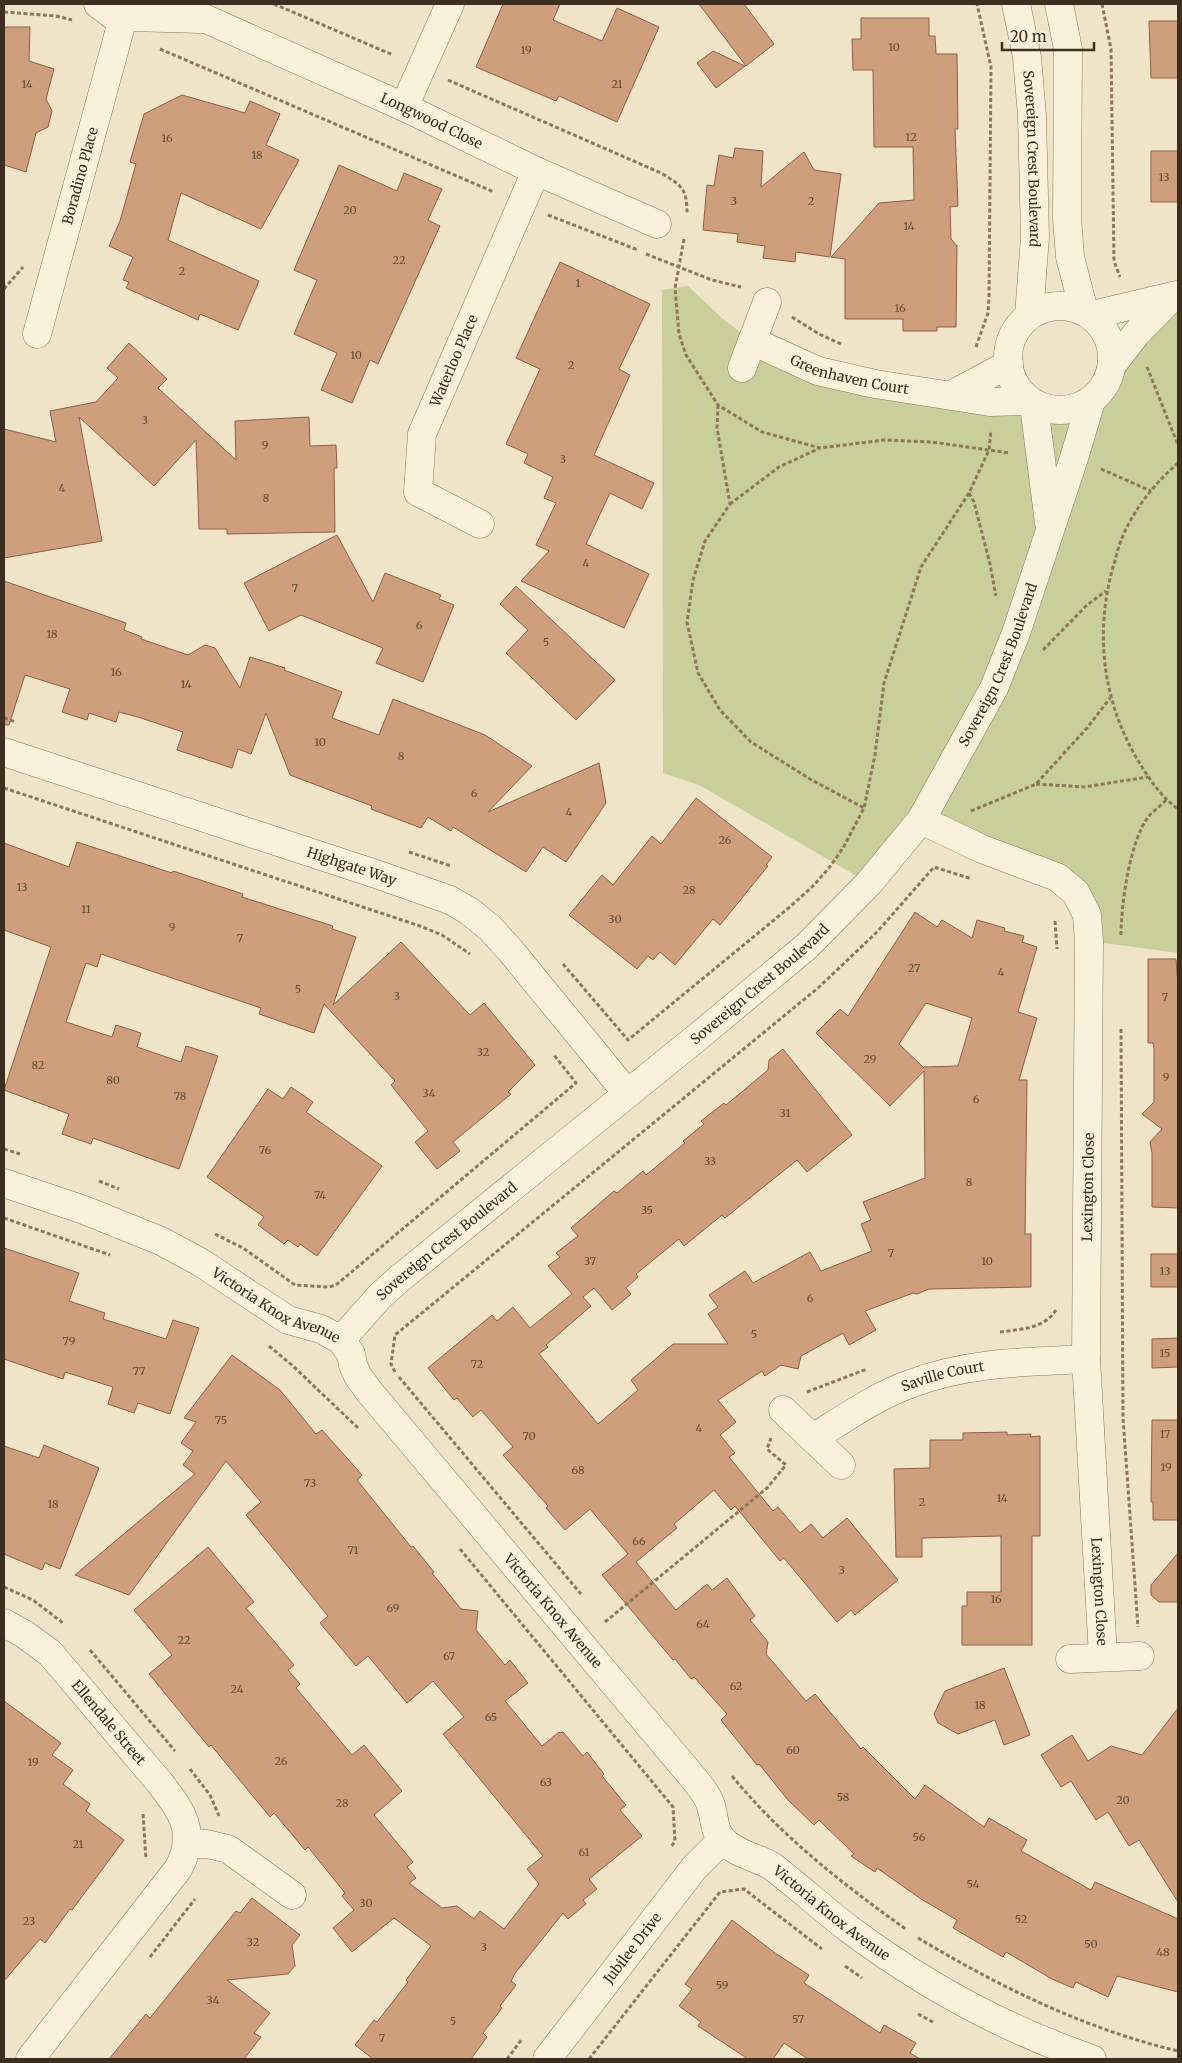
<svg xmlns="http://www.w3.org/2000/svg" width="1182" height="2063" font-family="Merriweather,serif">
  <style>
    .green { fill: #c9cf9b }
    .building { fill: #cf9f7d; stroke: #8d5f41; fill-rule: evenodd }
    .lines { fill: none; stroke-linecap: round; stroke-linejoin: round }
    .minor-casing { stroke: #8d765c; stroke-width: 29 }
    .path { stroke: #8d765c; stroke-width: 3; stroke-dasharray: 4 2.5; stroke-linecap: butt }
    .minor { stroke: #faf1dc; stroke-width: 28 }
    .labels { text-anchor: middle; stroke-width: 4.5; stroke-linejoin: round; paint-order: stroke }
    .number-label { font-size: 11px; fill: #624a37 }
    .street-label { font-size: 14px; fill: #3d2e20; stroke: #f7eed8 }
  </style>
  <rect width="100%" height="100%" fill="#f0e4c8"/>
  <!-- green -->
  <path class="green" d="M688,286L723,319L752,341L800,363L1027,401L1054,411L1072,410L1091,401L1104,387L1112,365L1178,294V953L1089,941L1076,893L921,820L869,883L699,785L663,773L662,290Z"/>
  <!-- building -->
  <path class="building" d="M503,4H560L553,20L602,41L617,8L659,27L617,122L559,96L556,101L476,67Z
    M699,4H744L774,44L746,66Z
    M861,18H929V36H935L936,54H957L958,129H955L958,206L950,207L951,239L957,246L956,327H937V331H903V319H845V259L831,257L879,203L914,200L913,147H874L873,70H853L852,39H861Z
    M1149,21H1178V78H1151Z
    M4,27H30L29,61L54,69L46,99L52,111L48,127L36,133L26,172L4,165Z
    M713,51L745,66L716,88L697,63Z
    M182,95L245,113L250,101L280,114L266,145L299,160L261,229L181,193L168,240L259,281L238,330L200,314L198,320L126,288L129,282L123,280L133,257L109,246L120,221L136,164L130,162L144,114Z
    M735,148L763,151L761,187L804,152L814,170L841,174L830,257L796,252L795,262L763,258L765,246L737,242L738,234L703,230L707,185L714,186L719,155L733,158Z
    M1151,151H1178V202H1151Z
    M339,165L397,191L404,173L442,189L428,220L440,226L378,364L370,360L352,403L321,390L337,353L294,334L317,280L294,270Z
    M560,262L650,304L619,369L630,375L594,455L654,483L642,509L610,493L586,544L649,574L624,628L521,581L549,551L536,545L556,503L544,498L553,477L524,463L528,454L506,444L540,369L516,358Z
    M129,343L167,379L158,388L236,460L235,421L309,417L310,446L336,445L337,468H334L335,532L227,534V529H199L196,440L154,486L79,417L102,541L4,558V429L56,442L50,411L96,402L118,378L107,368Z
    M337,535L373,602L385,573L441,595L439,599L454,605L423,682L376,663L383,648L301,615L269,631L244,583Z
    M4,581L126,623L124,630L142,637L141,639L188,655L205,645L215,648L240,688L250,657L285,668L284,670L342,692L332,718L379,735L393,699L485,735L532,766L488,812L599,763L606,803L566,862L543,847L526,872L453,827L451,831L428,817L421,828L371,809L372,806L290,775L266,713L251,754L238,749L232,768L177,750L183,732L138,717L119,712L116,722L89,713L87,720L62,712L70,689L25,675L9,725H4Z
    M516,586L615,680L576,720L506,653L528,630L500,604Z
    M696,798L772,857L766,865L768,866L720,925L713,919L675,965L660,952L653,960L648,956L637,969L569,915L602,875L613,885L652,836L661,844Z
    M77,842L172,873L173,871L243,894L242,897L333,926L332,929L356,937L333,1005L401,942L470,1015L484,1003L535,1065L508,1092L511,1094L453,1142L460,1151L437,1169L415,1142L428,1131L391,1085L395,1081L324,1004L314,1033L259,1014L261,1008L101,954L97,967L86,963L66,1022L112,1037L116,1025L141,1033L137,1047L181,1062L186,1046L218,1056L179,1169L93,1138L91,1144L62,1134L69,1114L4,1090L51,947L4,930V843L69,867Z
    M915,912L937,927L942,920L972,938L977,920L1005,928L1004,931L1024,936L1022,942L1037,947L1018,1012L1037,1018L1019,1080H1027L1025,1234H1031V1287L929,1289L917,1294L913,1293L865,1311L876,1330L849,1345L843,1333L801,1356L798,1369L781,1365L765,1376L762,1371L718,1400L736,1422L720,1435L735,1453L729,1457L773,1511L778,1507L800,1533L811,1524L823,1538L847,1518L898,1580L855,1615L851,1610L837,1622L784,1558L780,1561L735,1506L731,1510L714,1490L674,1524L677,1528L636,1562L676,1610L707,1584L712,1590L727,1578L755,1616L750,1620L768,1642L766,1654L806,1701L815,1694L861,1749L863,1747L915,1799L925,1785L984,1827L989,1818L1027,1840L1021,1851L1091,1890L1095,1882L1178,1919V1992L1117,1976L1108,1997L1076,1982L1073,1988L1052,1979L1006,1952L1003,1957L953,1928L957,1920L921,1899L877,1868L875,1872L851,1856L854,1854L819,1820L814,1825L788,1800L759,1764L757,1765L721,1720L727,1714L694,1677L691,1679L675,1659L673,1660L602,1575L628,1554L590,1509L565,1530L546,1508L548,1506L503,1455L513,1447L481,1410L473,1417L457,1398L454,1400L428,1368L492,1315L497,1321L513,1307L530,1328L572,1294L548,1266L560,1257L556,1253L578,1236L571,1228L614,1191L617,1193L643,1171L646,1175L685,1143L683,1141L704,1124L701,1121L724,1103L726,1105L768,1070L769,1060L783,1049L852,1135L807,1172L797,1160L725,1218L722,1215L684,1246L679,1239L636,1274L638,1277L626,1288L631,1294L612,1310L594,1288L583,1297L591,1306L546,1345L548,1347L539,1354L598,1424L638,1390L631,1380L673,1344H728L708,1314L718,1307L709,1295L745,1271L753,1283L810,1252L821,1271L872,1251L861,1224L871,1220L863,1202L925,1178L924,1071L890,1106L816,1033L840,1009L848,1016ZM926,1003L972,1018L958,1066L924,1067V1068L899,1044Z
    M1148,959H1176L1178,986V1208L1152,1207V1153L1150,1142L1162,1129L1142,1114L1154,1102V1048L1153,1043H1148Z
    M291,1087L313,1102L306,1112L382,1166L317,1256L300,1244L298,1247L288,1240L284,1244L258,1225L264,1217L207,1177L268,1089L283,1099Z
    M4,1248L79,1273L69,1301L105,1313L103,1319L166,1339L173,1320L199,1328L170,1414L138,1403L134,1413L108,1404L113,1387L65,1372L63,1379L4,1359Z
    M1151,1254H1178V1287H1151Z
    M1178,1338V1367L1152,1368V1339Z
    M232,1355L280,1390L316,1434L322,1430L362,1475L357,1480L411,1547L413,1546L434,1572L432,1573L461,1609L478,1611L476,1630L505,1665L510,1660L528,1683L505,1701L542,1746L559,1732L560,1733L563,1732L583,1756L587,1752L604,1774L602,1776L626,1805L620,1810L642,1836L589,1879L597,1889L583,1900L586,1904L568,1919L563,1913L516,1972L511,1981L516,1985L500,2006L502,2008L483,2033L487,2037L471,2059H373L355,2045L374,2020L377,2022L408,1982L406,1980L431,1946L394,1918L352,1952L333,1928L354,1910L342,1896L345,1893L308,1847L305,1850L274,1813L270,1817L211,1745L209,1747L149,1674L172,1655L134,1610L208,1547L254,1602L246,1608L294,1665L288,1670L300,1684L296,1688L352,1755L364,1745L402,1791L374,1815L413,1862L407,1867L416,1878L409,1883L442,1908L457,1906L474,1919L480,1911L504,1929L539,1884L527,1869L543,1856L443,1734L464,1717L433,1681L407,1703L368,1656L356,1666L320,1623L328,1616L246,1515L261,1502L226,1461L129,1595L75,1575L195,1474L183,1465L193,1451L181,1443L196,1422L184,1418Z
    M1152,1420H1178V1520H1153V1502H1151Z
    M1007,1432V1435L1031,1434L1030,1437L1040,1436V1536H1032V1645H962V1606H967V1592H1001V1536L922,1538V1557H896L894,1469L930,1468V1440H963V1433Z
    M44,1445L99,1468L60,1569L45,1563L42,1570L4,1554V1446L39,1458Z
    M1178,1553V1602H1159L1151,1595V1585Z
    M1004,1668L1030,1735L1004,1745L995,1720L958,1734L938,1723L934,1714L945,1691Z
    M4,1701L61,1743L52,1755L73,1770L63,1784L90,1804L86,1811L124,1840L72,1910L70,1909L45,1943L40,1939L4,1981Z
    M1178,1708V1902L1139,1840L1129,1846L1108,1812L1096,1820L1071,1781L1061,1787L1041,1755L1072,1735L1088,1761L1111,1746L1142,1755Z
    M252,1898L300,1935L292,1945L295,1966L288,1974L227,1980L270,2013L254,2033L261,2037L244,2059H109L146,2014L150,2018L236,1911L240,1913Z
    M732,1920L775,1953L809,1975L804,1983L880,2033L884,2025L916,2043L910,2053L920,2059H808L784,2043L773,2059H748L698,2026L701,2022L679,2006L692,1989L685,1984Z"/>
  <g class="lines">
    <!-- minor casing -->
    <g class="minor-casing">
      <g id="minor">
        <path d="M98,4L115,17H131L137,10"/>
        <path id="s1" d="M176,4L206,19L404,107L536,171L657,224"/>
        <path id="s2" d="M1016,4L1027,57L1032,116L1035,237L1029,315"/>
        <path d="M1059,4L1068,49L1067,218L1070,257L1084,311"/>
        <path d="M131,17L200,19"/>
        <path d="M404,107L450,4"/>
        <circle cx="1060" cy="358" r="52"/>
        <path d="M1092,315L1176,295"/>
        <path id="s3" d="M37,334L123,18"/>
        <path id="s4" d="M752,341L818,371L875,384L990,402L1027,401"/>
        <path d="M1112,365L1136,334L1171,298"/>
        <path d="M742,368L767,302"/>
        <path d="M951,395L1009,364"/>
        <path d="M1034,405L1049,523"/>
        <path id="s5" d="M480,524L418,492L422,434L536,171"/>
        <path id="s6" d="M4,752L376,874L450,900L469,911L490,928L510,950L627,1093"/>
        <path id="s7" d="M921,820L982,849L1057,877L1076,893L1087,915L1089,941L1086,1359L1103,1656"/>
        <path id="s8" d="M4,1183L84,1210L161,1241L200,1262L288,1320L321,1329L341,1340L351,1354L353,1365L358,1376L368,1390L695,1780C702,1789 710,1798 712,1810C715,1820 714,1831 722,1839C734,1854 758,1857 773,1867C799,1887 823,1909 849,1929C924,1985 1004,2029 1092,2059"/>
        <path id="s9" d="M341,1340L380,1296L399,1279L700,1035L807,946L869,883L921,820L994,688L1016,633L1074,458L1091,401"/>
        <path d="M783,1410L841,1465"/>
        <path id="s10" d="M813,1438C844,1419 876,1396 910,1384C967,1362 1026,1362 1086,1359"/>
        <path id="s11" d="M4,1623L24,1634L50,1653L160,1783C182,1812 198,1833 178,1869L30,2059"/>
        <path d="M1070,1659L1140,1656"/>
        <path d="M188,1844H207L228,1849L292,1895"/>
        <path id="s12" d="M547,2059L694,1868L722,1840"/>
      </g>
    </g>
    <!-- path -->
    <path class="path" d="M274,4L393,55
      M1102,4L1111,49L1114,261L1120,277
      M4,12L56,16L72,20
      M160,49L494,192
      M448,80L661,173C683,186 687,189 687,215
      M548,215L638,250
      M684,239L675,288L679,334L686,355L718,405L762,432L820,448L884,440L932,442L1010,453
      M646,254L712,280L741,287
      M4,289L23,267
      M792,317L819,334L841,344
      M976,347L988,313L989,298L991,67L977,4
      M1147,367L1178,445
      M718,405L717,428L730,504L705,541L693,580L687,622L698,673L720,710L751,742L810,779L864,808
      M1178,463C1155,483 1134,509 1122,538C1118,547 1116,558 1113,567C1095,632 1102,698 1136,757C1148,777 1159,795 1178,809
      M1101,469L1151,491
      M969,493L974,502L990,564L996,596
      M730,504L779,467L820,448
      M1043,650L1087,605L1106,591
      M4,718L16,722
      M1036,784L1084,787L1148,777
      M4,788L420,926L442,935L470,954
      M971,811L1036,784L1087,728L1110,698
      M409,852L451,866
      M1055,921L1057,949
      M1121,935C1121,905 1130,839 1149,816C1154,810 1161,806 1166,800
      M563,964L628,1040L791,906L813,886L829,868L843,848L864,808L875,755L884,683L921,567L969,493L989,450L991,430
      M1121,1029L1123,1418L1138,1627
      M4,1149L20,1154
      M99,1181L119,1189
      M4,1218L110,1255
      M215,1234L243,1248L295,1285L329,1287L336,1285L576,1083L554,1055
      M1000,1332C1021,1329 1044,1329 1056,1310
      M269,1346L293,1366L358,1428
      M395,1372L391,1364L395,1335L818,988L877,932L934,867L972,879
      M399,1377L581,1594
      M807,1392L867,1369
      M460,1549L673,1807L675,1841L671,1847
      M4,1587L33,1600L63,1623
      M605,1622L767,1488L786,1465L767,1449L771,1438
      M90,1650L175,1751
      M190,1769L210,1795L219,1816
      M732,1776C782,1837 844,1885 907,1930
      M143,1814L146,1859
      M918,1938C1000,1987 1085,2029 1178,2051
      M150,1957L195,1899
      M845,1966L862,1978
      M918,2014L935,2023
      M507,2059L522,2039
      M589,2059L720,1892L744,1889L822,1949"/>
    <!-- minor -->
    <use href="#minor" class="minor"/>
  </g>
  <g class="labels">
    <!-- number labels -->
    <g class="number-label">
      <text x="894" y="51">10</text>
      <text x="526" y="54">19</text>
      <text x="27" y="88">14</text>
      <text x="617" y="88">21</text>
      <text x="911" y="141">12</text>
      <text x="167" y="142">16</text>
      <text x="257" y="159">18</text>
      <text x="1164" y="181">13</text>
      <text x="734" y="205">3</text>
      <text x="811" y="205">2</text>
      <text x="350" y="214">20</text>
      <text x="909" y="230">14</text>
      <text x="399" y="264">22</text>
      <text x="182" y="275">2</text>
      <text x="578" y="287">1</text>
      <text x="900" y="312">16</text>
      <text x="356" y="359">10</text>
      <text x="571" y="369">2</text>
      <text x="145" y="424">3</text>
      <text x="265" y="449">9</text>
      <text x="563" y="463">3</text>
      <text x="62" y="492">4</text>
      <text x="266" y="502">8</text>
      <text x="586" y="567">4</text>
      <text x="295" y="592">7</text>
      <text x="419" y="629">6</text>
      <text x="52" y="638">18</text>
      <text x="546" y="646">5</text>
      <text x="116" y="676">16</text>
      <text x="186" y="688">14</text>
      <text x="320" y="746">10</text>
      <text x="401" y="760">8</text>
      <text x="474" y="797">6</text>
      <text x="569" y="816">4</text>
      <text x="725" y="844">26</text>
      <text x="22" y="891">13</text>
      <text x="689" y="894">28</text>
      <text x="86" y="913">11</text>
      <text x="615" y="923">30</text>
      <text x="172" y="931">9</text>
      <text x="240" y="942">7</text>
      <text x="914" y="972">27</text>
      <text x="1001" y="976">4</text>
      <text x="298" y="993">5</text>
      <text x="397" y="1000">3</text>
      <text x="1165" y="1001">7</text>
      <text x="483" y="1056">32</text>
      <text x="870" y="1063">29</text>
      <text x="38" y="1069">82</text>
      <text x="1166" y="1081">9</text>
      <text x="113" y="1084">80</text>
      <text x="429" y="1097">34</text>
      <text x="180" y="1100">78</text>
      <text x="976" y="1103">6</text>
      <text x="785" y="1117">31</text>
      <text x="265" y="1154">76</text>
      <text x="710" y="1165">33</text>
      <text x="969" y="1186">8</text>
      <text x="320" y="1199">74</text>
      <text x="647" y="1214">35</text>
      <text x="891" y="1257">7</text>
      <text x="590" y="1265">37</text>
      <text x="987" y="1265">10</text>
      <text x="1165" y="1275">13</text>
      <text x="810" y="1302">6</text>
      <text x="754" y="1338">5</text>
      <text x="69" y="1345">79</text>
      <text x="1165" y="1357">15</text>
      <text x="477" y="1368">72</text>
      <text x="139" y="1375">77</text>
      <text x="221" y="1424">75</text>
      <text x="699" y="1432">4</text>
      <text x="1165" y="1438">17</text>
      <text x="529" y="1440">70</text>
      <text x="1166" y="1471">19</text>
      <text x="578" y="1474">68</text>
      <text x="310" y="1487">73</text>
      <text x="1002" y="1502">14</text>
      <text x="922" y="1506">2</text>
      <text x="53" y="1508">18</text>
      <text x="639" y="1545">66</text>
      <text x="353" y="1554">71</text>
      <text x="842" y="1574">3</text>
      <text x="996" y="1603">16</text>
      <text x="393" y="1612">69</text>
      <text x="703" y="1628">64</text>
      <text x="184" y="1644">22</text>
      <text x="449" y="1660">67</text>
      <text x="736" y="1690">62</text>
      <text x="237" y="1693">24</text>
      <text x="980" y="1709">18</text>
      <text x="491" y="1721">65</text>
      <text x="793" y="1754">60</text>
      <text x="281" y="1765">26</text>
      <text x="33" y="1766">19</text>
      <text x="546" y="1786">63</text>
      <text x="843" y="1801">58</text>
      <text x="1123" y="1804">20</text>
      <text x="342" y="1807">28</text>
      <text x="919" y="1841">56</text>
      <text x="78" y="1848">21</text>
      <text x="584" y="1856">61</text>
      <text x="973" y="1888">54</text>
      <text x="366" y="1907">30</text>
      <text x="1021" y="1923">52</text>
      <text x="29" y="1925">23</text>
      <text x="253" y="1946">32</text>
      <text x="1091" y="1948">50</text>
      <text x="484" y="1951">3</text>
      <text x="1163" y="1956">48</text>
      <text x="722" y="1989">59</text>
      <text x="213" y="2004">34</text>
      <text x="798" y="2023">57</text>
      <text x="453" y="2025">5</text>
      <text x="382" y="2042">7</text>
    </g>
    <!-- street labels -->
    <g class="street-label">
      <text dy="5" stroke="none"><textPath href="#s1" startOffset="281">Longwood Close</textPath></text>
      <text dy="5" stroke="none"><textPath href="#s2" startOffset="156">Sovereign Crest Boulevard</textPath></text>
      <text dy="5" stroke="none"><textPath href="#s3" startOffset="164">Boradino Place</textPath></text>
      <text dy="5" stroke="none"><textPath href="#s5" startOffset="208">Waterloo Place</textPath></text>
      <text dy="5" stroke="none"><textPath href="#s4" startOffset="104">Greenhaven Court</textPath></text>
      <text dy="5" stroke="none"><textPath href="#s9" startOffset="955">Sovereign Crest Boulevard</textPath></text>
      <text dy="5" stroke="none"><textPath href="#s6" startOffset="366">Highgate Way</textPath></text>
      <text dy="5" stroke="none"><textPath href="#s9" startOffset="550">Sovereign Crest Boulevard</textPath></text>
      <text transform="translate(1088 1187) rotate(-89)" y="5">Lexington Close</text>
      <text dy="5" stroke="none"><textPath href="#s9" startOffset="145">Sovereign Crest Boulevard</textPath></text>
      <text dy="5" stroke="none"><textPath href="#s8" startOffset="300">Victoria Knox Avenue</textPath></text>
      <text dy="5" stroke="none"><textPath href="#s10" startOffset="145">Saville Court</textPath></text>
      <text dy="5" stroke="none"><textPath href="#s7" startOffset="874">Lexington Close</textPath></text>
      <text dy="5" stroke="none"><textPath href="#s8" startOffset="720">Victoria Knox Avenue</textPath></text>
      <text dy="5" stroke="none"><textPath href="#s11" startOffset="146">Ellendale Street</textPath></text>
      <text dy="5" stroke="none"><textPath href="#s8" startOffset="1140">Victoria Knox Avenue</textPath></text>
      <text dy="5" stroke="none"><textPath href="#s12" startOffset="140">Jubilee Drive</textPath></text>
    </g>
  </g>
  <!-- border -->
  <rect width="1182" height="2063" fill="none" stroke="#3d2e20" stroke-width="10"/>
  <!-- scale -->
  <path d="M1002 42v8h92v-8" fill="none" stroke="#3d2e20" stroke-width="2.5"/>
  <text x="1010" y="42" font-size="15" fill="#3d2e20" stroke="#f7eed8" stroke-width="4" paint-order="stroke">20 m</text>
</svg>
